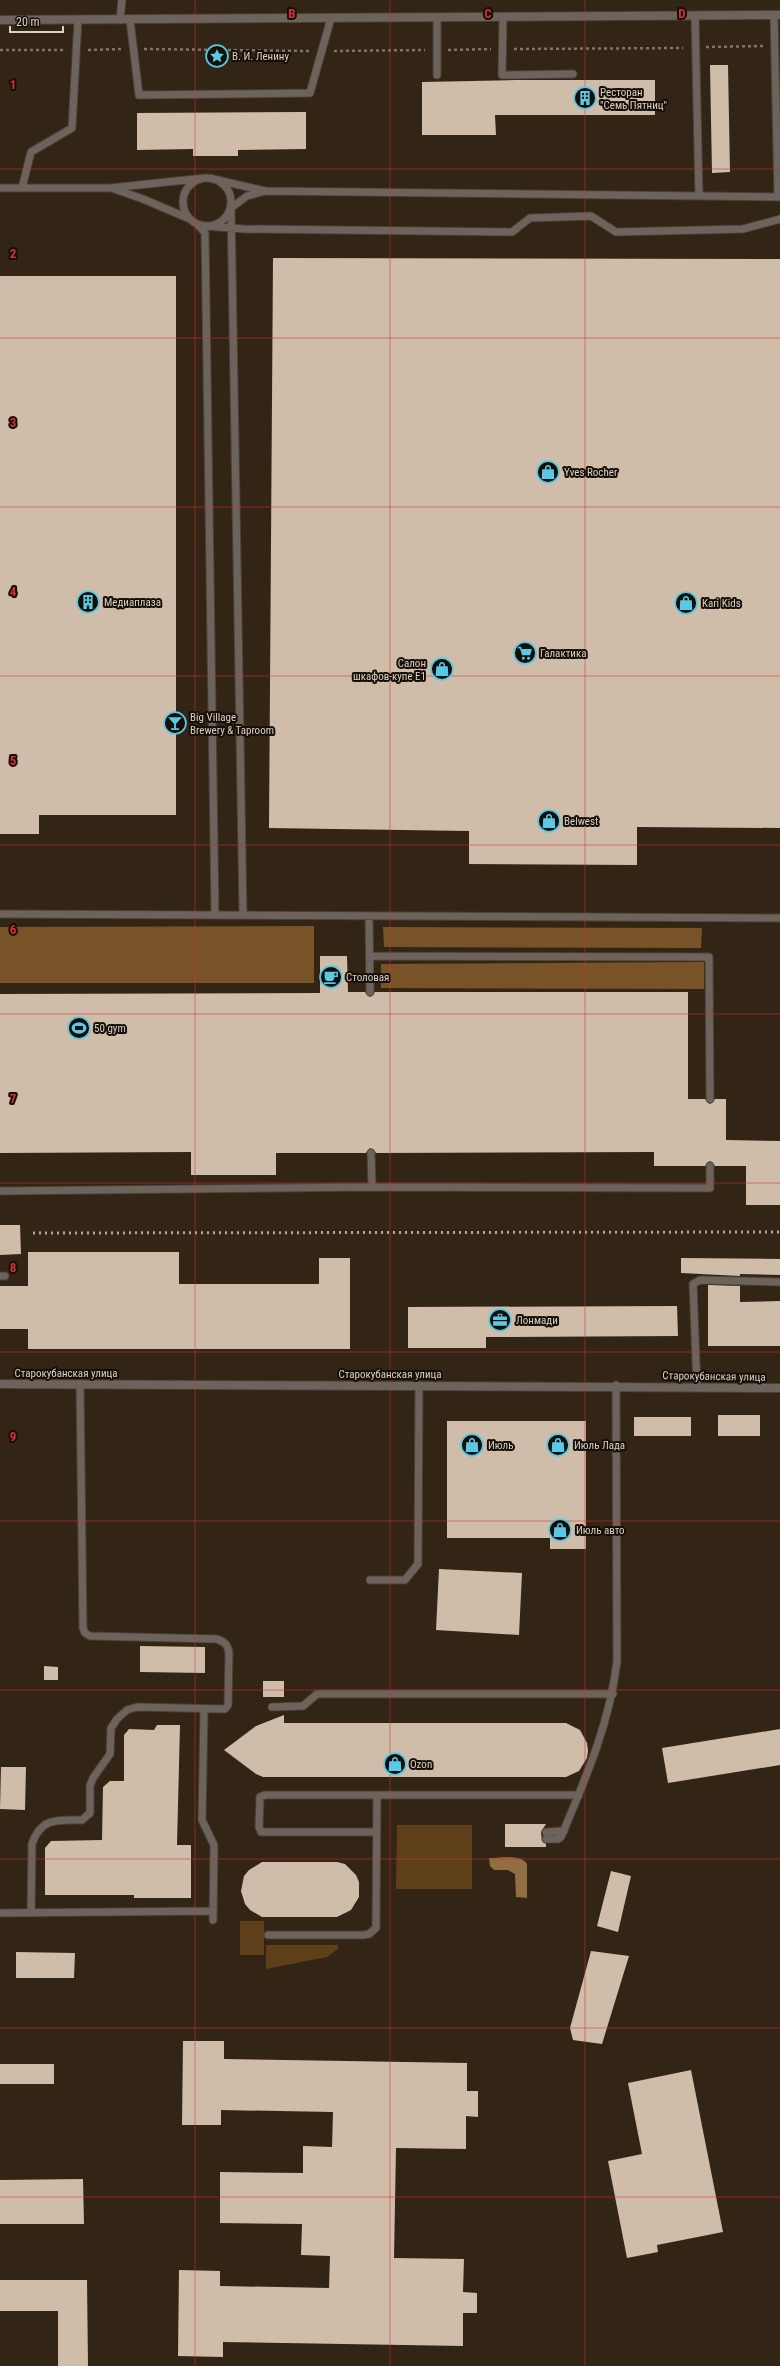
<svg xmlns="http://www.w3.org/2000/svg" width="780" height="2366" font-family="'Roboto Condensed',sans-serif">
  <style>
    .green { fill: #5e3f19 }
    .forest { fill: #785328 }
    .water { fill: #946e43 }
    .building { fill: #d0bda9 }
    .lines { fill: none; stroke-linecap: round; stroke-linejoin: round }
    .service-casing { stroke: #4e4131; stroke-width: 9 }
    .minor-casing { stroke: #4e4131; stroke-width: 10 }
    .tertiary-casing { stroke: #4e4131; stroke-width: 10 }
    .path { stroke: #807567; stroke-width: 2.5; stroke-dasharray: 3 3; stroke-linecap: butt }
    .service { stroke: #6c645c; stroke-width: 7 }
    .minor { stroke: #6c645c; stroke-width: 8 }
    .tertiary { stroke: #6c645c; stroke-width: 8 }
    .rail { stroke: #b0a69b; stroke-width: 3; stroke-dasharray: 2 4; stroke-linecap: butt }
    .grid { fill: none; stroke: #d63030; stroke-width: 1; stroke-opacity: 0.55 }
    .labels { text-anchor: middle; stroke-width: 4; stroke-linejoin: round; paint-order: stroke }
    .poi-label { font-size: 11px; fill: #dad1c7; stroke: #160f08; text-anchor: start }
    .street-label { font-size: 11px; fill: #dad1c7; stroke: #160f08 }
    .grid-label { font-size: 13px; text-anchor: middle; font-weight: bold; fill: #d63030; stroke: #160f08; stroke-width: 4; stroke-linejoin: round; paint-order: stroke }
  </style>
  <rect width="100%" height="100%" fill="#332515"/>
  <!-- green -->
  <path class="green" d="M397,1825H472V1889H396Z
    M240,1921H264V1955H240Z
    M266,1945H338V1949L327,1957L266,1969Z"/>
  <!-- forest -->
  <path class="forest" d="M314,926V983H0V927Z
    M383,927L702,928L701,948L384,947Z
    M704,962V989L381,988V964Z"/>
  <!-- water -->
  <path class="water" d="M489,1858C500,1858 522,1854 527,1864V1898L516,1897L515,1874L508,1870H494L490,1866Z"/>
  <!-- building -->
  <path class="building" d="M710,65H728L730,172L712,173Z
    M516,80H655V115H495L496,135H422V82Z
    M306,112V149L238,150V156H193V149L137,150V113Z
    M273,258L780,259V828L637,827V865L469,864V831L269,828Z
    M0,276H176V815H39V834H0Z
    M320,956H347L348,992H365L370,997L375,992H688V1099H705L710,1104L715,1099H726V1140L780,1141V1205H746V1166H715L710,1161L705,1166H654V1152L376,1153L370,1148L366,1153H276V1175H191V1152L0,1153V994L320,993Z
    M0,1225H20L21,1254L0,1255Z
    M28,1252H179V1284H319V1258H350V1349H28V1329H0V1286H28Z
    M681,1258L780,1259V1275L740,1274V1276L681,1273Z
    M708,1285L740,1286V1302L780,1301V1346H708Z
    M677,1306L678,1336L486,1337V1348H408V1307Z
    M718,1415H760V1436H718Z
    M634,1417H691V1436H634Z
    M447,1421H586V1549H550V1538H447Z
    M439,1569L522,1573L519,1635L436,1630Z
    M140,1646L205,1647V1673L140,1672Z
    M44,1666L58,1667V1680H44Z
    M263,1681H284V1697H263Z
    M284,1715V1723H566L580,1730L587,1743L588,1751L587,1758L579,1771L566,1777H263L256,1774L224,1750L256,1726Z
    M157,1725H180L177,1845H191V1898H134V1895H45V1848L51,1841L102,1840L103,1787L110,1781H124V1735L129,1729L154,1730Z
    M780,1729V1765L668,1783L662,1748Z
    M1,1767H26L25,1810L0,1809Z
    M505,1824H546L541,1832L542,1841L546,1844V1847H505Z
    M262,1862H337L345,1864L356,1875L359,1882V1897L351,1910L337,1917H262L250,1910L245,1904L241,1891L244,1876L249,1870Z
    M611,1871L631,1876L618,1932L597,1926Z
    M591,1951L629,1956L602,2044L573,2040L570,2028Z
    M16,1952L75,1953L74,1978H16Z
    M183,2041H224V2059L467,2063V2091H478V2117L466,2116V2149L396,2148L394,2258L464,2259L463,2292L477,2293V2313H463V2346L223,2342V2357L178,2356L179,2270L220,2271V2286L329,2288L330,2256L301,2255L302,2224L220,2223V2172L303,2173V2146L332,2147L333,2112L221,2110V2125H182Z
    M0,2064H54V2084H0Z
    M691,2070L723,2232L657,2245L658,2252L627,2258L608,2161L642,2154L628,2083Z
    M83,2179L84,2224H0V2180Z
    M0,2280H87L88,2366H58V2311H0Z"/>
  <g class="lines">
    <!-- service casing -->
    <g class="service-casing">
      <path id="service" d="M774,15L778,197
        M695,16L699,196
        M503,17L502,75L573,74
        M437,18V75
        M120,20L122,0
        M130,20L139,95L310,93L331,18
        M183 202a24 24 0 1 1 48 0a24 24 0 1 1-48 0Z
        M213,179L265,191L780,197
        M0,188H110L205,178
        M22,188L31,152L72,128L78,20
        M114,189L143,199L190,219
        M198,225L205,233L215,914
        M206,226L244,229L512,232L530,218L591,216L616,232L743,229L780,219
        M0,914L780,918
        M243,914L231,208L247,196L265,191
        M369,917L370,992
        M370,956L709,957L710,1099
        M371,1153L372,1187L710,1188V1166
        M0,1191L372,1187
        M0,1276H5
        M697,1387L693,1284L700,1280L780,1282
        M370,1580H405L418,1564L419,1385
        M272,1707L303,1706L317,1694H613
        M204,1709L202,1820L214,1845L213,1920
        M377,1832H261L259,1827L260,1797L265,1795H579
        M546,1832L564,1831
        M546,1839H558L561,1837C585,1780 610,1723 617,1661L616,1385
        M0,1913L213,1911
        M31,1913L32,1844C41,1817 58,1820 82,1820L90,1813V1786L93,1778L110,1754L111,1728L117,1719L127,1710L137,1707L225,1709L228,1705L229,1653C228,1645 225,1642 217,1639L90,1636L85,1633L83,1628L80,1384
        M268,1935H363L369,1934L376,1928L377,1795"/>
    </g>
    <!-- minor casing -->
    <g class="minor-casing">
      <path id="minor" d="M0,20L780,15"/>
    </g>
    <!-- tertiary casing -->
    <g class="tertiary-casing">
      <path id="tertiary" d="M0,1384L780,1388"/>
    </g>
    <!-- path -->
    <path class="path" d="M706,47L763,46
      M144,49L309,51
      M514,49L683,48
      M0,50H65
      M88,50L121,49
      M448,50L491,49
      M334,51L425,50"/>
    <!-- service -->
    <use href="#service" class="service"/>
    <!-- minor -->
    <use href="#minor" class="minor"/>
    <!-- tertiary -->
    <use href="#tertiary" class="tertiary"/>
    <!-- rail -->
    <path class="rail" d="M33,1233L780,1232"/>
  </g>
  <!-- grid -->
  <path class="grid" d="M195,0V2366M390,0V2366M585,0V2366M0,169H780M0,338H780M0,507H780M0,676H780M0,845H780M0,1014H780M0,1183H780M0,1352H780M0,1521H780M0,1690H780M0,1859H780M0,2028H780M0,2197H780"/>
  <!-- icons -->
  <defs>
    <g id="sight-ring" transform="scale(1.15)"><circle r="9.5" fill="#160f08" stroke="#5ac8e6" stroke-width="1.5"/><path d="M0-6L1.8-2.2L6-1.7L2.9 1.2L3.7 5.4L0 3.3L-3.7 5.4L-2.9 1.2L-6-1.7L-1.8-2.2Z" fill="#5ac8e6"/></g>
    <g id="building-ring" transform="scale(1.15)"><circle r="9.5" fill="#160f08" stroke="#5ac8e6" stroke-width="1.5"/><path d="M-4-6H4V6H1V3H-1V6H-4ZM-2.5-4.3h1.7v1.8h-1.7ZM.8-4.3h1.7v1.8H.8ZM-2.5-1h1.7V.8h-1.7ZM.8-1h1.7V.8H.8Z" fill="#5ac8e6"/></g>
    <g id="shop-ring" transform="scale(1.15)"><circle r="9.5" fill="#160f08" stroke="#5ac8e6" stroke-width="1.5"/><path d="M-5-2.5h2.3a2.7 3.5 0 0 1 5.4 0H5L5.5 6h-11ZM-1.5-2.5h3a1.5 2.3 0 0 0-3 0Z" fill="#5ac8e6"/></g>
    <g id="supermarket-ring" transform="scale(1.15)"><circle r="9.5" fill="#160f08" stroke="#5ac8e6" stroke-width="1.5"/><path d="M-6-5.5h2.5l.6 2H6L4.5 2H-2.5L-4.4-4H-6ZM-1.5 3.2a1.3 1.3 0 1 0 .1 0ZM3 3.2a1.3 1.3 0 1 0 .1 0Z" fill="#5ac8e6"/></g>
    <g id="bar-ring" transform="scale(1.15)"><circle r="9.5" fill="#160f08" stroke="#5ac8e6" stroke-width="1.5"/><path d="M-6-5H6L.8 .8V4.5H3.5V6h-7V4.5H-.8V.8Z" fill="#5ac8e6"/></g>
    <g id="cafe-ring" transform="scale(1.15)"><circle r="9.5" fill="#160f08" stroke="#5ac8e6" stroke-width="1.5"/><path d="M-5.5-4.5H6V0H3Q3 3.5 0 3.5H-2.5Q-5.5 3.5-5.5 0ZM3-3.2v2h1.7v-2ZM-6 4.5H4V6H-6Z" fill="#5ac8e6"/></g>
    <g id="stadium-ring" transform="scale(1.15)"><circle r="9.5" fill="#160f08" stroke="#5ac8e6" stroke-width="1.5"/><path d="M0-5a6.5 5 0 1 0 0 10a6.5 5 0 1 0 0-10ZM-3.5-1.8h7v3.6h-7Z" fill="#5ac8e6"/></g>
    <g id="office-ring" transform="scale(1.15)"><circle r="9.5" fill="#160f08" stroke="#5ac8e6" stroke-width="1.5"/><path d="M-6-3h4V-5.5h4V-3h4V5H-6ZM-1-4.5V-3h2v-1.5ZM-6 0V1H6V0Z" fill="#5ac8e6"/></g>
  </defs>
  <g fill-rule="evenodd">
    <use href="#sight-ring" x="217" y="56"/>
    <use href="#building-ring" x="585" y="98"/>
    <use href="#shop-ring" x="548" y="472"/>
    <use href="#building-ring" x="88" y="602"/>
    <use href="#shop-ring" x="686" y="603"/>
    <use href="#supermarket-ring" x="525" y="653"/>
    <use href="#shop-ring" x="442" y="669"/>
    <use href="#bar-ring" x="175" y="723"/>
    <use href="#shop-ring" x="549" y="821"/>
    <use href="#cafe-ring" x="331" y="977"/>
    <use href="#stadium-ring" x="79" y="1028"/>
    <use href="#office-ring" x="500" y="1320"/>
    <use href="#shop-ring" x="472" y="1445"/>
    <use href="#shop-ring" x="558" y="1445"/>
    <use href="#shop-ring" x="560" y="1530"/>
    <use href="#shop-ring" x="395" y="1764"/>
  </g>
  <g class="labels">
    <!-- poi labels -->
    <g class="poi-label">
      <text x="232" y="60">В. И. Ленину</text>
      <text x="600" y="96">Ресторан<tspan x="600" dy="13">"Семь Пятниц"</tspan></text>
      <text x="564" y="476">Yves Rocher</text>
      <text x="104" y="606">Медиаплаза</text>
      <text x="702" y="607">Kari Kids</text>
      <text x="540" y="657">Галактика</text>
      <text x="426" y="667" text-anchor="end">Салон<tspan x="426" dy="13">шкафов-купе Е1</tspan></text>
      <text x="190" y="721">Big Village<tspan x="190" dy="13">Brewery &amp; Taproom</tspan></text>
      <text x="564" y="825">Belwest</text>
      <text x="346" y="981">Столовая</text>
      <text x="94" y="1032">50 gym</text>
      <text x="516" y="1324">Лонмади</text>
      <text x="488" y="1449">Июль</text>
      <text x="574" y="1449">Июль Лада</text>
      <text x="576" y="1534">Июль авто</text>
      <text x="410" y="1768">Ozon</text>
    </g>
    <!-- street labels -->
    <g class="street-label">
      <text x="66" y="1377">Старокубанская улица</text>
      <text x="390" y="1378">Старокубанская улица</text>
      <text transform="translate(714 1376) rotate(1)" y="4">Старокубанская улица</text>
    </g>
  </g>
  <g class="grid-label">
    <text x="292" y="18">B</text>
    <text x="488" y="18">C</text>
    <text x="682" y="18">D</text>
    <text x="13" y="89">1</text>
    <text x="13" y="258">2</text>
    <text x="13" y="427">3</text>
    <text x="13" y="596">4</text>
    <text x="13" y="765">5</text>
    <text x="13" y="934">6</text>
    <text x="13" y="1103">7</text>
    <text x="13" y="1272">8</text>
    <text x="13" y="1441">9</text>
  </g>
  <!-- scale -->
  <path d="M10 26v6h53v-6" fill="none" stroke="#dad1c7" stroke-width="2"/>
  <text x="16" y="26" font-size="12" fill="#dad1c7" stroke="#160f08" stroke-width="3" paint-order="stroke">20 m</text>
</svg>
